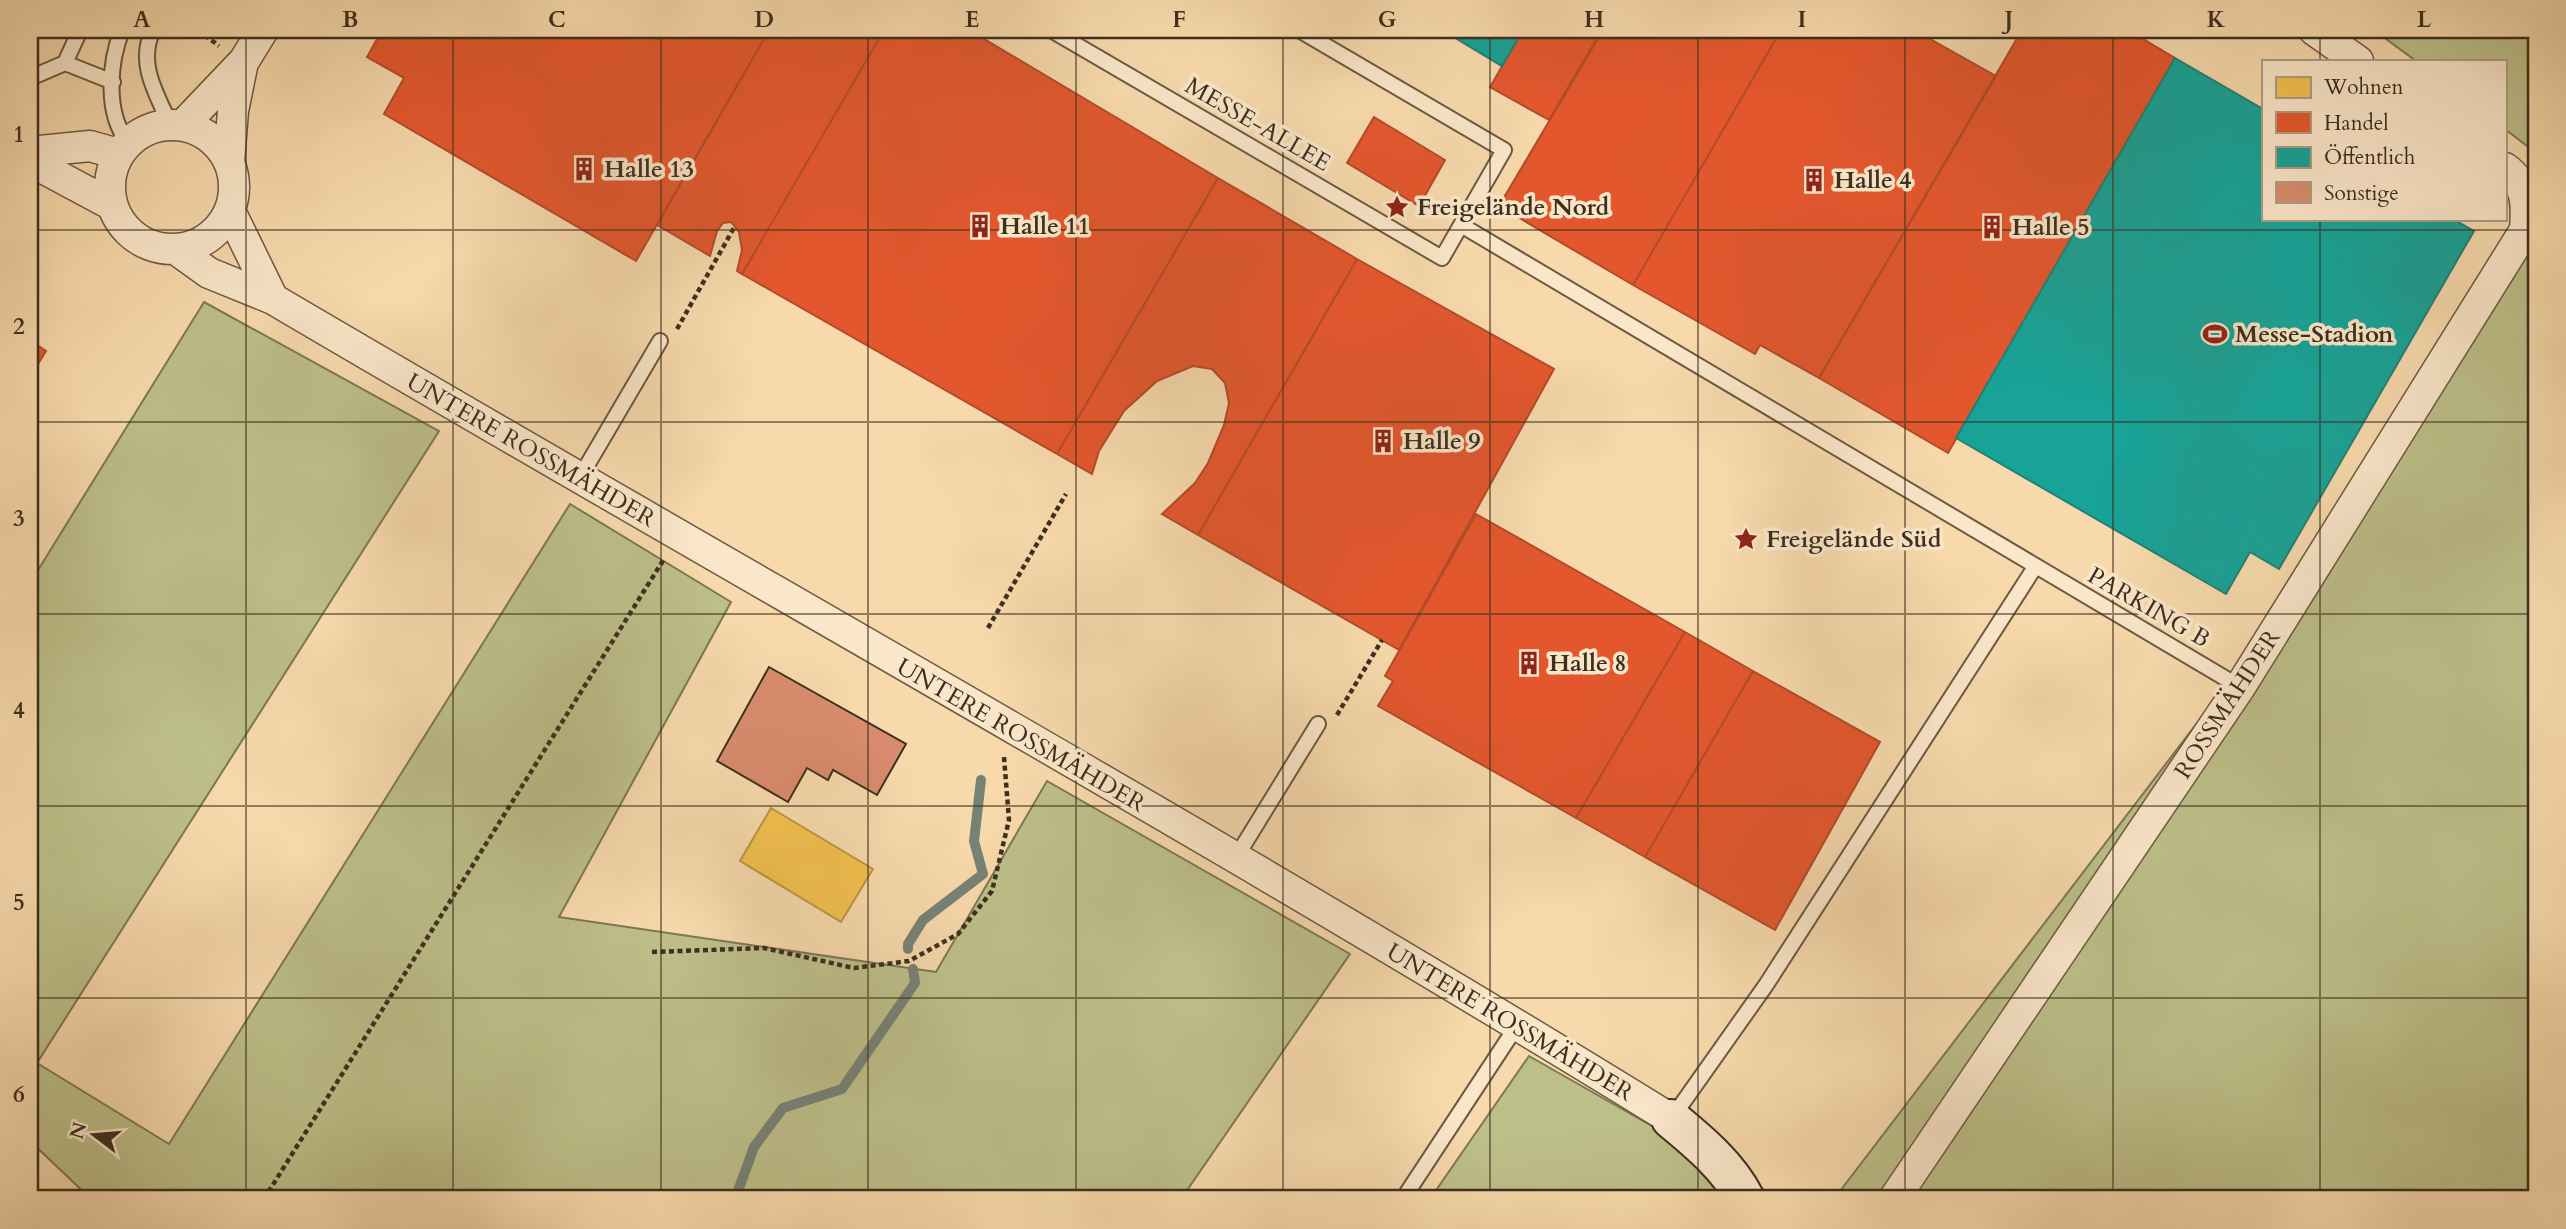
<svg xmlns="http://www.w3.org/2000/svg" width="2566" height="1229" font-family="Cardo,serif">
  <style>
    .green { fill: #bdbf89; stroke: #7c7754; stroke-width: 2 }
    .homes { fill: #f2c14e; stroke: #bb9540; stroke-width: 2 }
    .shops { fill: #e4572e; stroke: #b24b29; stroke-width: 2 }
    .public { fill: #17a398; stroke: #228073; stroke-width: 2 }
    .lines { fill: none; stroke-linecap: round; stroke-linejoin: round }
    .stream { stroke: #778276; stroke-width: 10 }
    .building { fill: #d98c6d; stroke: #3c2f1e; stroke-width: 2 }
    .lane-casing { stroke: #6b5a42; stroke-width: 18 }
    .street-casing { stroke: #6b5a42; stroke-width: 33 }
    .secondary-casing { stroke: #3c2f1e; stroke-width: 42 }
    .path { stroke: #3c2f1e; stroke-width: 4.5; stroke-dasharray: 5 3.5; stroke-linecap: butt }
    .lane { stroke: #fae6c9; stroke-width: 14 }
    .street { stroke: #fae6c9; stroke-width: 30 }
    .secondary { stroke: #fae6c9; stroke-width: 38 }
    .grid { fill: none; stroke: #3c2f1e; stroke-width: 2; stroke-opacity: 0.55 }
    .labels { text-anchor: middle; stroke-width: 7; stroke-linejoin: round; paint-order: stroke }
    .street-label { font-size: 24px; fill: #3c2f1e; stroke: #fae6c9 }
    .poi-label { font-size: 24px; font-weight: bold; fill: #3c2f1e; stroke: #fae6c9; text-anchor: start }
    .neatline { fill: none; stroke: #3c2f1e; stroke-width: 2.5 }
    .grid-label { font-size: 23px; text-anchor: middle; font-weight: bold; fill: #3c2f1e }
  </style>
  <rect width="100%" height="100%" fill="#f7d9ac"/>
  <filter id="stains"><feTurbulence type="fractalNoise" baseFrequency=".00286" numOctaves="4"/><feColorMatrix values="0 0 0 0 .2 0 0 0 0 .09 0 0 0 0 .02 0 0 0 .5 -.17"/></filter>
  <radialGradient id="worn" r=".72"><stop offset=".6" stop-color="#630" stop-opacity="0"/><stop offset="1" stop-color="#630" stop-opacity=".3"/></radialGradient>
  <!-- green -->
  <path class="green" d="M2374,30H2536V153L2505,129V61H2416Z
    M2536,227V1199H1834L2213,702Z
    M204,302L439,431L37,1063L169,1144L570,504L731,602L559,917L936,972L1047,781L1350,954L1181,1199H91L30,1141V583Z
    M1529,1056L1780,1199H1430Z"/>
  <!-- homes -->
  <path class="homes" d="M771,808L873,869L841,922L740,861Z"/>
  <!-- shops -->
  <path class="shops" d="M382,30H769L636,261L384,114L404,78L367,57Z
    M769,30H884L742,274L737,271L742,250L739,232L731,222L723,223L717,231L710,256L657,225Z
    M884,30H969L1218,178L1057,454L742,274Z
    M1523,30H1602L1549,120L1490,87Z
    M1603,30H1781L1633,285L1499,206Z
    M1781,30H1914L1996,76L1819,378L1760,345L1755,354L1633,285Z
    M2022,30H2128L2175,58L1948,453L1819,378Z
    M1374,117L1445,160L1419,206L1347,163Z
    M1218,178L1357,259L1198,535L1162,514L1195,483L1208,463L1224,425L1229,403L1225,383L1212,369L1193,366L1157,381L1124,411L1099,451L1092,474L1057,454Z
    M1357,259L1554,369L1399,650L1198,535Z
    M30,340L46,351L30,377Z
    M1476,514L1685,632L1576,818L1378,706L1393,681L1385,676Z
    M1685,632L1753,671L1645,857L1576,818Z
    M1753,671L1880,742L1775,930L1645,857Z"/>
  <!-- public -->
  <path class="public" d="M1442,30H1523L1502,66Z
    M2175,58L2263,109V219H2453L2474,231L2279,569L2250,552L2226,594L1956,438Z"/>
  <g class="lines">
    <!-- stream -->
    <path class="stream" d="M908,949V944L923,920L983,874L974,841L981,780
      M735,1199L754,1147L783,1108L842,1089L915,983L913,969"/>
  </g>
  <!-- building -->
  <path class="building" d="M769,667L906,744L877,795L833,770L828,780L807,768L788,802L717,761Z"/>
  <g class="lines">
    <!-- lane casing -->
    <g class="lane-casing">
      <path id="lane" d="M122,30C109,63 105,114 128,142
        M153,30C137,63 156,93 170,124
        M1051,30L1442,258L1504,150L1299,30
        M65,63L113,82
        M30,78L65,63L80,30
        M1461,225L2240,687
        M579,479L660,341
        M1235,859L1318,724
        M1672,1118L1766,985L2035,567
        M1403,1199L1518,1024"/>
    </g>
    <!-- street casing -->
    <g class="street-casing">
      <path id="street" d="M2314,30L2358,61
        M110 187a62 62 0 1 1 124 0a62 62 0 1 1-124 0Z
        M183,125L244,61L263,30
        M30,152L90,146L118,154
        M30,161L112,205
        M229,162L233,111L243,62
        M230,211L273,299
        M177,250L209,273L273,299C738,573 1211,835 1671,1119
        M1894,1199L2240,687L2525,230C2527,204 2527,184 2505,168"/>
    </g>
    <!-- secondary casing -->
    <g class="secondary-casing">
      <path id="secondary" d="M1671,1119C1699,1142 1729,1167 1745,1199"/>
    </g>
    <!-- path -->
    <path class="path" d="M198,30L219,46
      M677,329L735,226
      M988,628L1066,494
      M1337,715L1382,640
      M652,952L764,948L854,968L909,961L958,934L992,891L1009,820L1004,757
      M264,1199L664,559"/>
    <!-- lane -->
    <use href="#lane" class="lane"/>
    <!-- street -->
    <use href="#street" class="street"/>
    <!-- secondary -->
    <use href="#secondary" class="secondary"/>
  </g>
  <!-- grid -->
  <path class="grid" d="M246,30V1199M453,30V1199M661,30V1199M868,30V1199M1076,30V1199M1283,30V1199M1490,30V1199M1698,30V1199M1905,30V1199M2113,30V1199M2320,30V61M2320,219V1199M30,230H2536M30,422H2536M30,614H2536M30,806H2536M30,998H2536"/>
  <!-- icons -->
  <defs>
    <g id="building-bare" transform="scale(1.89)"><path d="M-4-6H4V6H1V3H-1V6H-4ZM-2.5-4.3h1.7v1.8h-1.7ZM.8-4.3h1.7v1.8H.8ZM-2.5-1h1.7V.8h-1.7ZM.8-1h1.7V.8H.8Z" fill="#8f2418" stroke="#fae6c9" stroke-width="2.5" paint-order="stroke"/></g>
    <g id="sight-bare" transform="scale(1.89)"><path d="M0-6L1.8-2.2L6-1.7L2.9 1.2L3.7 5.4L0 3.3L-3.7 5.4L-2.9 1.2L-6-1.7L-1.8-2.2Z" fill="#8f2418" stroke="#fae6c9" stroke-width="2.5" paint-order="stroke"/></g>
    <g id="stadium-bare" transform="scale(1.89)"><path d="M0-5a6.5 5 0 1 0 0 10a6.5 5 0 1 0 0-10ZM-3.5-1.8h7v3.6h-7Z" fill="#8f2418" stroke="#fae6c9" stroke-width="2.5" paint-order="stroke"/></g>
  </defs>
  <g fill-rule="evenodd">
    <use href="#building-bare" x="584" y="169"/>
    <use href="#building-bare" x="1814" y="180"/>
    <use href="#sight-bare" x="1397" y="207"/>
    <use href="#building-bare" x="980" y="226"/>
    <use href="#building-bare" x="1992" y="227"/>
    <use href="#stadium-bare" x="2215" y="334"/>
    <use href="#building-bare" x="1383" y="441"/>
    <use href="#sight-bare" x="1746" y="539"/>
    <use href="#building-bare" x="1529" y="663"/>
  </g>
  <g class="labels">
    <!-- street labels -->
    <g class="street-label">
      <text transform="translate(1258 124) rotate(30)" y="8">MESSE-ALLEE</text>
      <text transform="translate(531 450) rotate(30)" y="8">UNTERE ROSSMÄHDER</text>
      <text transform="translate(2149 607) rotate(30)" y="8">PARKING B</text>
      <text transform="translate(2227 704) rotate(-57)" y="8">ROSSMÄHDER</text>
      <text transform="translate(1021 735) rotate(30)" y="8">UNTERE ROSSMÄHDER</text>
      <text transform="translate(1510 1022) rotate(31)" y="8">UNTERE ROSSMÄHDER</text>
    </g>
    <!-- poi labels -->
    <g class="poi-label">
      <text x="604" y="177">Halle 13</text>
      <text x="1834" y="188">Halle 4</text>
      <text x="1417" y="215">Freigelände Nord</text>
      <text x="1000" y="234">Halle 11</text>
      <text x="2012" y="235">Halle 5</text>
      <text x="2235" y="342">Messe-Stadion</text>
      <text x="1403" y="449">Halle 9</text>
      <text x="1766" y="547">Freigelände Süd</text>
      <text x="1549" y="671">Halle 8</text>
    </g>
  </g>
  <!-- margin -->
  <rect width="2566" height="1229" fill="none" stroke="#f7d9ac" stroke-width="77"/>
  <!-- legend -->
  <rect x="2262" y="60" width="245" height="161" fill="#fae6c9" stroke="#ae9d85" stroke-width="2"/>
  <rect x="2276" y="77" width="35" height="21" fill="#f2c14e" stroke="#ae9d85" stroke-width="2"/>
  <text x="2324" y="94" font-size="21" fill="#3c2f1e">Wohnen</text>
  <rect x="2276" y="112" width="35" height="21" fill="#e4572e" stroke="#ae9d85" stroke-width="2"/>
  <text x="2324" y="130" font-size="21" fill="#3c2f1e">Handel</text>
  <rect x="2276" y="147" width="35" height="21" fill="#17a398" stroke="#ae9d85" stroke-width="2"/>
  <text x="2324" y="164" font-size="21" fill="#3c2f1e">Öffentlich</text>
  <rect x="2276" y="182" width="35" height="21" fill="#d98c6d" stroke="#ae9d85" stroke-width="2"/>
  <text x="2324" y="200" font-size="21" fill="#3c2f1e">Sonstige</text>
  <!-- north arrow -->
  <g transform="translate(94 1135) rotate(286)" stroke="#fae6c9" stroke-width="5" paint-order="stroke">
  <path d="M0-5L12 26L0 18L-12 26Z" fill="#3c2f1e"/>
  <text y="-10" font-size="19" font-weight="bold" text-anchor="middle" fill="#3c2f1e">N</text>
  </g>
  <rect x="38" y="38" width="2490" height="1152" class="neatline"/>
  <g class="grid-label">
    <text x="142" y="27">A</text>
    <text x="350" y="27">B</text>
    <text x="557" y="27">C</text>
    <text x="764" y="27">D</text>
    <text x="972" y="27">E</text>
    <text x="1179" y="27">F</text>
    <text x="1387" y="27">G</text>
    <text x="1594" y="27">H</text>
    <text x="1802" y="27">I</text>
    <text x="2009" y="27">J</text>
    <text x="2216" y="27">K</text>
    <text x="2424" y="27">L</text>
    <text x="19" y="142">1</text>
    <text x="19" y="334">2</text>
    <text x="19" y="526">3</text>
    <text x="19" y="718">4</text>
    <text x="19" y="910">5</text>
    <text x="19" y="1102">6</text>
  </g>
  <rect width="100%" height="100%" filter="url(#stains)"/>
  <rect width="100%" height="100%" fill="url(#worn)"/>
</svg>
